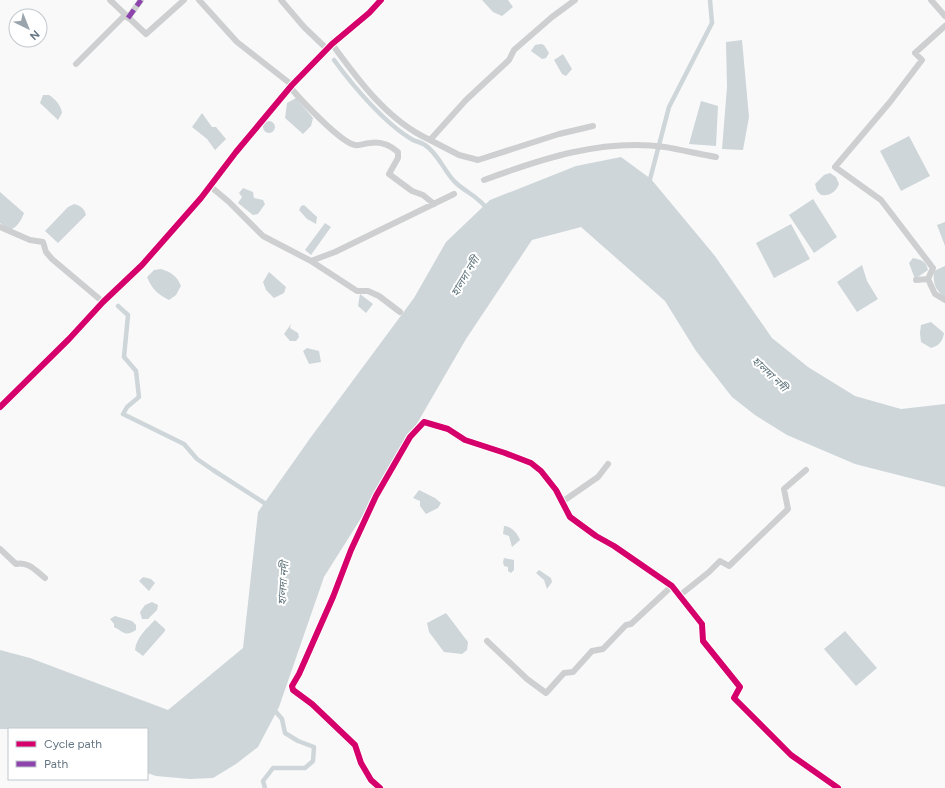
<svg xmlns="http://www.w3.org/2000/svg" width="945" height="788" font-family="Figtree,'Noto Sans Bengali',sans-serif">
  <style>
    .water { fill: #ced6d9 }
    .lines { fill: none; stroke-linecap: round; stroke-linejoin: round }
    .canal { stroke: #ced6d9; stroke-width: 4.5 }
    .minor { stroke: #cecfd0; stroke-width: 6 }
    .quiet { stroke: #8e44ad; stroke-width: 5; stroke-dasharray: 10 5; stroke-linecap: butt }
    .cycleway-casing { stroke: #fff; stroke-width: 8 }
    .cycleway { stroke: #d6006c; stroke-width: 6 }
    .labels { text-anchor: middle; stroke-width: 4; stroke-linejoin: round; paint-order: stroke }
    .water-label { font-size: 11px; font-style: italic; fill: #60757c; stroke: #fff }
  </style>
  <rect width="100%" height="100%" fill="#f9f9f9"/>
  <!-- water -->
  <path class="water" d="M482,0H508L513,7L502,16L493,12Z
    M742,40L749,117L743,150L722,149L727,87L726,42Z
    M541,44L544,45L549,53L546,58L542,59L531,51L535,45Z
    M563,54L572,69L566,76L562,74L554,60Z
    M43,95H49C55,99 61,105 62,113L58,120L40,103Z
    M296,98L313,118L311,126L303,134L285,118L287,103Z
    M701,101L718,106L716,146L689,144Z
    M202,113L212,127H216L226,139L215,150L207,139L192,127Z
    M263 127a6 6 0 1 1 12 0a6 6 0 1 1-12 0Z
    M909,136L930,176L901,191L880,151Z
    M621,157L651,179L715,256L772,338L808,367L855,396L901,409L945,404V487L855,464L787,435L755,415L732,397L696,351L665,301L581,227L532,240L466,339L375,496L324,577L279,707L258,747L236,764L213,778L190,779L156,776L147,773V729H0V650L30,658L168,710L243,648L258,512L311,437L414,298L446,242L490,200L576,166Z
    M830,173L836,177L839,184C836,192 830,196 821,195L817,191L815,184L824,175Z
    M243,188L253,192L254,198L263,200L265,204L258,214L253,215L238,203L242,197L239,193Z
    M0,192L24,213C21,221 17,228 9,230L0,223Z
    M813,199L837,237L814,253L789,215Z
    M74,204C81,206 84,208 86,215L58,243L45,231L68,207Z
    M304,205L317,217L316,224L307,219L299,210L301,206Z
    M945,222V246L937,225Z
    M325,223L331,227L311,255L305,250Z
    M791,224L810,259L774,278L756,243Z
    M913,258C922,260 926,261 928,270L915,279L909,263Z
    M862,265L867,281L878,299L857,312L837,282Z
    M945,266V298C935,289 933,285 934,271Z
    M161,269C171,272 177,276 181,286L176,295L169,300C157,294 152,289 147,277L154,270Z
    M269,272L286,287L284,293L274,298L266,290L263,282Z
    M360,294L373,304L366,313L358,306Z
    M931,322L944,333C943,341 939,346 931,348L921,342L920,333L921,325Z
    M291,324L290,328L298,333L299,337L296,341H290L284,334Z
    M307,348L319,351L321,362L309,364L303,351Z
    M419,490L435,498L441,503L438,508L426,514L420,506V501L413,498Z
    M504,526C511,526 518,534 520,540L512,547L509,536L503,534Z
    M504,558L514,560V570L511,573L508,571V567L504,566L503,562Z
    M539,570L551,578L552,582L547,589L544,580L536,573Z
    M143,577L151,579L155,583L149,591L139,581Z
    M152,602L158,605L157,610L148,619H142L140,612L145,605Z
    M446,613L468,642L467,650L462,654L444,652L429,632L427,623Z
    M115,616L132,621L136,625V630C125,637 124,632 114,627V624L110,619Z
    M155,620L165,629V631L143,656L135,650C136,638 147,628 155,620Z
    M845,631L877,668L856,686L824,649Z"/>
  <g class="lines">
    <!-- canal -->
    <path class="canal" d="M334,60C353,86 385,124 413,140C417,142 421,142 425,145C439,154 444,172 456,183C467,193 478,196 488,210
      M649,183L669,107L712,23L710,0
      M118,306L128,315L124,357L136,371L139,397L127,407L123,414L184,444L197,459L213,470L269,506
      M265,788L263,781L273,768H305L313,761L314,747L298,741L285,733L282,719L276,712"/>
    <!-- minor -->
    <path class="minor" d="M110,0L146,34L184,0
      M199,0L237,42L292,85
      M281,0L304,27L327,49
      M931,0L945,16
      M128,18L141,0
      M945,26L915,53L922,60L890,102L835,167L881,200L933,268L928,279L935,294L945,300
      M332,44C358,80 388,121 430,140L466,100L509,60L514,50L552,17L575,0
      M76,64L125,15
      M290,87C300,99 341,143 355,145C360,146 365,143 370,143C381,141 390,145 398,152V158L389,174L412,191L423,195L434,204
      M430,140L459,155L478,160L559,134L593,126
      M484,180C541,159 603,138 665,147C682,150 699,154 716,157
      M210,186L229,202L263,236L311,261L335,252L454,194
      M0,227L30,240L43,242L46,252L52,259L103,302
      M311,261L357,291H368L379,296L400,312
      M916,280L928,279
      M0,407L69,339L103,302L142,265L201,198L236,152L292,85L332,44L369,13L381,0
      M562,502L598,477L608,464
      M0,549L16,564C28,561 36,571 45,578
      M679,596L709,572L720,561L729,566L788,509L784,489L806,470
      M487,641L527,679L546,693L564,673L573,672L592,651L603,649L626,625L631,624L672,586
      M380,788L371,780L361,763L355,745L312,704L293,690L292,686L299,674L333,597L351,550L376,496L410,437L424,422L448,429L465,440L505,453L531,463L541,471L556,490L570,517L596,536L614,546L672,586L702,624L703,641L740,687L734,698L791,755L838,788"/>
    <!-- quiet -->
    <path class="quiet" d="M128,18L141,0"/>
    <!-- cycleway casing -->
    <g class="cycleway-casing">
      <path id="cycleway" d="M0,407L69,339L103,302L142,265L201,198L236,152L292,85L332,44L369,13L381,0
        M380,788L371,780L361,763L355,745L312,704L293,690L292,686L299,674L333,597L351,550L376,496L410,437L424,422L448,429L465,440L505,453L531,463L541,471L556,490L570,517L596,536L614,546L672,586L702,624L703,641L740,687L734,698L791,755L838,788"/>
    </g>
    <!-- cycleway -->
    <use href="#cycleway" class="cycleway"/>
  </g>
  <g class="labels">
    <!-- water labels -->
    <g class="water-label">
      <text transform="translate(465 276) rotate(-59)" y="4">হালদা নদী</text>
      <text transform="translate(770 374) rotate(44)" y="4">হালদা নদী</text>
      <text transform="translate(283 583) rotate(-86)" y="4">হালদা নদী</text>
    </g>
  </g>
  <!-- legend -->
  <rect x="8" y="728" width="140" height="52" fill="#ffffff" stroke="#c1c8cd"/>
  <rect x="16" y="741" width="20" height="6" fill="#d6006c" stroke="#c1c8cd"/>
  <text x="44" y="748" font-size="12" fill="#657683">Cycle path</text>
  <rect x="16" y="761" width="20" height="6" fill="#8e44ad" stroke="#c1c8cd"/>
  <text x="44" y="768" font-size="12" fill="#657683">Path</text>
  <!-- north arrow -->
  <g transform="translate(28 28) rotate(137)"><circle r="19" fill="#ffffff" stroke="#c1c8cd"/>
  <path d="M0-3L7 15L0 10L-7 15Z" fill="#99a4ac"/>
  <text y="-6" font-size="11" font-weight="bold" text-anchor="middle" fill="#657683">N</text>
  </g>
</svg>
